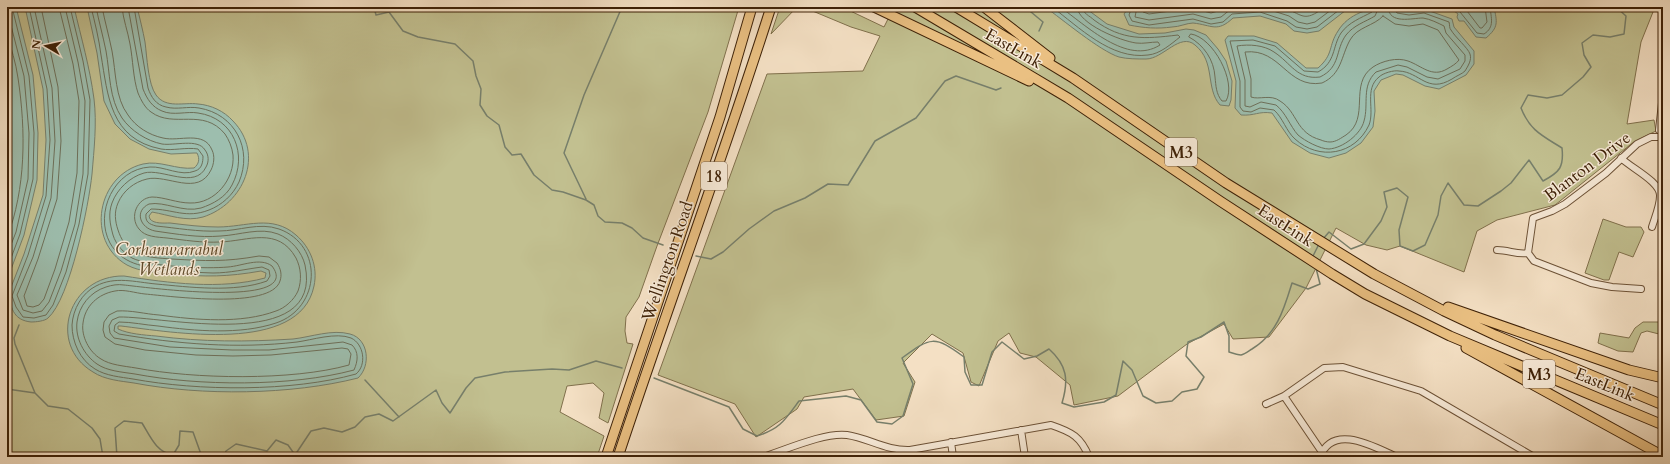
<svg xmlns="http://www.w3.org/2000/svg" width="1670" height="464" font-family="Cardo,serif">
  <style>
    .green { fill: #c2c090; stroke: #80704c }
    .water { fill: #9dbeae; stroke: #777f6b }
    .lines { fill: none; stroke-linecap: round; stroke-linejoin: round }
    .shore { stroke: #6e705a; stroke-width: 1 }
    .stream { stroke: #777f6b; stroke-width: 1.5 }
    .minor-casing { stroke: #6c5136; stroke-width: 8 }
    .highway-casing { stroke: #3e2107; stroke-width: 11 }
    .minor { stroke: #f8ebd9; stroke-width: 6 }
    .highway { stroke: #eac082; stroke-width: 9 }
    .labels { text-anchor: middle; stroke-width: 3; stroke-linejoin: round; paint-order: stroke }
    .shield { fill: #f8ebd9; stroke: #765e46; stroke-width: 1 }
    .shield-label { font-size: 16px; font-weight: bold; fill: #3e2107 }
    .street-label { font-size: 17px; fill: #3e2107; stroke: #f8ebd9 }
    .park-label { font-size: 17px; font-style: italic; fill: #5f4929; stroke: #f8ebd9 }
  </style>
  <rect width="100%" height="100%" fill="#f4e0c4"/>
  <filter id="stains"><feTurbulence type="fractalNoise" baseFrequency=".005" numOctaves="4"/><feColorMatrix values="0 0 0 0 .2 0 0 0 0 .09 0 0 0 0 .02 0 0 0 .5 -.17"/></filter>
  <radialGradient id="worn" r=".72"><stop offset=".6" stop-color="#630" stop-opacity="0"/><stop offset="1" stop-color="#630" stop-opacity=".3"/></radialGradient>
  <!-- green -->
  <path class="green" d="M7,7H739L708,112L657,246L639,297L626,317L625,331L627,343L633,344L608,423L599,418L604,393L593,383L567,386L560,412L604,436L597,457H9L7,455Z
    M780,7H797L771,34Z
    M803,7H842L884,27L894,7H1655L1641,42L1627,124L1654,120L1656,131L1635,141L1555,205L1497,220L1477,231L1464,272L1400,246L1387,250L1366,245L1336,228L1306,288L1269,337L1233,339L1224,324L1187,344L1118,396L1074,405L1070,385L1036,357L1020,353L1009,333L998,341L979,386L971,382L963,353L932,334L903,363L915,382L904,416L876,420L853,389L804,397L797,409L756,437L735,404L658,375L767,74L863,71L880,36L851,27Z
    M1603,219L1626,227H1641L1644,232L1633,257L1619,252L1609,280H1604L1585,273Z
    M1643,322H1663V335L1647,331L1641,333L1633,352L1618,351L1598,343L1600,333L1629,338L1635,328Z"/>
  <!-- water -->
  <path class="water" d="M7,7H16L33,75L38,133L37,180L24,235L7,280Z
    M25,7H74C81,37 90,68 94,99C97,123 94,150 92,174C89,204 70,299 48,318C45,321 36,322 31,322C14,320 12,310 8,295L24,254L43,195L46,140L43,89Z
    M87,7H137C140,19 143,31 145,42C147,57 148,84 156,95C166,109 184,102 198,104C211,105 224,111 233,121C265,154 244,204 203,217C186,222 169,215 152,212L149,216L150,219C154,224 164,223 170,223C186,225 202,227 218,227C246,227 272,214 296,235C311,248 318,267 314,286C300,355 171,332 121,326H118V329C129,334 144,335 156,336C202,342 247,342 293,339C311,337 332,329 350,334C369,339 371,366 358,378C291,395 202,396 134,383C121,381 105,380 93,372C46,344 69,275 124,276C169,283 220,290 265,278L266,273L261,271C227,277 206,277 171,274C156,272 140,272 127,265C85,241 97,175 143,164C160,160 176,170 194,168C199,164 200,159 197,153H194L171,154L149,149L130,139L115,124L104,101L97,53Z
    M1045,7H1084L1107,24L1139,34L1165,33L1186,29L1194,30L1206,35L1218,49L1226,61L1232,81L1231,100L1229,106L1220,105C1205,88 1216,62 1195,45C1180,32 1163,59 1146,59C1137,59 1127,59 1119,57C1100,51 1062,19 1045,7Z
    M1129,7H1350L1319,31L1307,33L1294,31L1286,24L1260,16L1233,18C1217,33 1212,25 1193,23C1187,23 1179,27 1172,27C1157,29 1144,28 1129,25L1124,14Z
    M1389,7L1409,11L1424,9L1452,19L1454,27L1474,51V64L1466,75L1439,89L1425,86L1403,75L1396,74L1381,80L1374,91L1375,111L1373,127L1361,143L1346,153L1329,158L1310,153L1292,142L1272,113C1258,111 1255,116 1241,115L1235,108L1236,81L1225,40L1228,36H1254L1277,43L1306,68H1318C1334,54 1328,46 1338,31C1348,14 1370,7 1389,7Z
    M1449,7H1494C1497,22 1499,27 1486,38L1476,37L1464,21H1459L1457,17L1458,14Z"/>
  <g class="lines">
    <!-- shore -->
    <path class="shore" d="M29,7L47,89L50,140L46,196L28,255L12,296L16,307L23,317L34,318L46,315L53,305L66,272L79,224L88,174L90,100L83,61L70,7
      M34,7L52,88L55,141L51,198L33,257L17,295L23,310L33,313L42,311L49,302L61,271L75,224L83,174L85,101L78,62L65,7
      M41,7L58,87L61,141L57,199L38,259L24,296L27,306L33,307L39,305L44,299L55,269L69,222L77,173L79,101L73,64L59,7
      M91,7C95,23 99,39 101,55C108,96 110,139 161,149C173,151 186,147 198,149L203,156C203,162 202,169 195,171C181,177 164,166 150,167C114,169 94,213 110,243C122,264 143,267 165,269C181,270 197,273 213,273C230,273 246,269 262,267L269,270L270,276L267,281C234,293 189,287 156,284C135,282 115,276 96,286C82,293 73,309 72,325C72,342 80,360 95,369C106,376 121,377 133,379C198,391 292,392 356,374C367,365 364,344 351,338C336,332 312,340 297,342C237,349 177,344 119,334L114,331L115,325L119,322C132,322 145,325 158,326C195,331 240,335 276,323C321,308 324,245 279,229C259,222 239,231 219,231C198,232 177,228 156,226C149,224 145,222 146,214L151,209C173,209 186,219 209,210C222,205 233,195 239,182C253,149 235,114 199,108C188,106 177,110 166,107C156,105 151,97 148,88L134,7
      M96,7C99,22 103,36 106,51C110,73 109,99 122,118C131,131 147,141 162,144C174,146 198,138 205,150C209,155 209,162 206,167C195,190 162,168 144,173C130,177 117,189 112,203C108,214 110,224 113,235C116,245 124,253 132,258C150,267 208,269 228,267C242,266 260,257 272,266C305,310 136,286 124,285C118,284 112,285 106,287C90,292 79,306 77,322C75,338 84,355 97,364C107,371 122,372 135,374C198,386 291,387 354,370C358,361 359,352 352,345L343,342L269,350H232L170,347L114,338L110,333L109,326L112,320L119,317C162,316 324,354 305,265C302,252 291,239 278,234C260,227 240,235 221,236C199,238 176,234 155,231C140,228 134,211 149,204C165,201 183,213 201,208C213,204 226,197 232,185C248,155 234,118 198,113C187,111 173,116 162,111C152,107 147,99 143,89L128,7
      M102,7C105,22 109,36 112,51C116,72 115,98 128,115C136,127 149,135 163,138C179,142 204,130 212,150C215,156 214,164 211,170C198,197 167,174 147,179C134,182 123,191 118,203C114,212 115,221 118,230C121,239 125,246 134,251C145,258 159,258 172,259C206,261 225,262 259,256L269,257L277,263C281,269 282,275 280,281C271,310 169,296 145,294C135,293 124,289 115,291C98,294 85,306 83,323C81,336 89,352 101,359C110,365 124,366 136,368C194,379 292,381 349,365L351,354L348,349L342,348L271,355L233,356L196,355L145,350L115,344L105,337L103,330L104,322L109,315L117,311C131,310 145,314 159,315C196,320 241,324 276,311C285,308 294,300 298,291C302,280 301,268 296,258C278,226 248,241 220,242C202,243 184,240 167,238C157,237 145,237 139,229C129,217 137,198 152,197C164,197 177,203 190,203C215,204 235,179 233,155C232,147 229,140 225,134C203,107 174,129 151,112C145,108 141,100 138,93C133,78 133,60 130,44C128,32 123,19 122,7
      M1052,7C1079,27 1111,60 1148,55C1160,54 1171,44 1180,37L1178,35C1144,39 1123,41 1094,20C1090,16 1082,13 1082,7
      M1060,7C1086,25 1127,66 1160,45L1158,42C1151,42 1143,44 1136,43C1121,41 1078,24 1077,7
      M1132,7L1129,15L1132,21L1149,25L1193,19L1211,24L1223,22L1232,14L1260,12L1287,21L1296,27L1307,29L1317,27L1343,7
      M1137,7L1135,17L1149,20L1193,14L1211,19L1221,17L1231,9L1257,7
      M1143,7V12L1149,14L1192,8L1211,13L1218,11L1222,7
      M1261,7L1289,16L1298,22L1307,24L1315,22L1335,7
      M1281,7C1304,14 1302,24 1325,7
      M1374,7L1372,12C1361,18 1349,22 1341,33C1332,47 1336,62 1318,72L1304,71L1275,46L1253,40L1230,41L1240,81V107L1243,111L1251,112L1260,108L1274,110C1283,118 1286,131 1295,139C1319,161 1355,155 1369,125C1375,110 1364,89 1379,77C1383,73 1394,70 1399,71C1420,72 1427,94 1452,79C1456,76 1462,74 1465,71C1468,66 1472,60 1470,54C1468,48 1455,37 1451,30C1449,28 1450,25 1449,22L1424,13L1409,15L1397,13L1393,7
      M1379,7L1375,16C1365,22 1354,25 1346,35C1335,50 1341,67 1320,77C1297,80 1291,63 1274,52C1264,45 1249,44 1237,46L1245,80V106L1250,107L1261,102L1276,105C1286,113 1290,126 1298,135C1305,141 1320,149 1329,149C1343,148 1361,134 1364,121C1369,104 1361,86 1376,72L1398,65L1407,67L1427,77L1438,79L1460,69L1465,61V55L1446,33L1444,26C1438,23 1430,19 1423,18C1412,18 1389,25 1388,7
      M1456,7L1477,33L1484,34C1495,27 1491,18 1490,7
      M1464,7L1480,28H1482L1487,22L1485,7
      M7,10L24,76L29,133L28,179L16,232L7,255
      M1383,16L1395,24L1409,26L1423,24L1438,30L1459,60C1456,64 1452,66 1447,69C1432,78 1422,66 1408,61C1397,57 1382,61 1373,67C1348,84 1371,118 1346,135C1341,138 1336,142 1330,142C1327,142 1323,141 1321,140C1295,133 1298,112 1280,101C1271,94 1259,100 1251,97V79L1245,52C1281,48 1287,89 1322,83C1342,74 1341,56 1350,40C1357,27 1374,26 1383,16Z
      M7,34C11,48 16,63 18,78C26,131 26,188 7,238
      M1191,34C1213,37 1237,82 1226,101H1222C1216,94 1216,86 1215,77C1214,60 1204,45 1189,37Z
      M7,269L20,234L33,179L34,133L29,76L12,7"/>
    <!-- stream -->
    <path class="stream" d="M374,7L376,15L389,12L403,31L418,37L455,44L473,61L476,76L481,89L480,105L487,116L499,125L505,147L512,155L521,154L534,175L552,190L563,192L586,200L594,205L598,216L605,222L622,223L632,228L643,238L663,245
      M1025,7L1043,22L1039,31
      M586,199L564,153L584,95L622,7
      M1323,239L1329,232L1351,249L1364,244L1381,221L1387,207L1384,192L1397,188L1408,197L1399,230L1400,246L1413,251L1425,245L1438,215L1441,196L1448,183L1464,205L1478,206L1501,191L1511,183L1529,160L1543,181C1560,172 1564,167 1562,148C1543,136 1530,131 1521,108L1528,95L1547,98L1562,95L1583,77L1591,67L1584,55L1582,43L1593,35L1610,37L1624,34L1626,16L1616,7
      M696,256L711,259L723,252L749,229L774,211L805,198L828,184L848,185L875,141L916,118L945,81L956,76L996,90L1001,88
      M1313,256L1319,244
      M19,325L14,338L15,344L35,393
      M654,378L729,407L743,429L757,436C780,429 785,420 799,401L846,396L861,400L877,422L892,424L903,416L913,384L902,358C931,337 934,335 964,357L965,372L971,385H982L992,352L1002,342L1024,359L1037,356L1049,349C1067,365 1069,380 1062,403L1074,407L1104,402L1116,395L1123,361L1132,370L1143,396L1156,403L1172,401L1182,392L1197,389L1204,377L1186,356L1188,342L1201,337L1224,322L1229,336V352C1232,353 1238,355 1241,355C1245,354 1250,350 1252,349C1277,334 1284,309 1292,283L1308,289L1320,284L1316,268
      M365,380L399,417
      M7,389L35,393L48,406L68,409L92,428L100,439L103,457
      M117,457L115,428L124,421L142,423C150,436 156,452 173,455L179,445L180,431L193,432L202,457
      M224,457L226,451L236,444L267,451L276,440L288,445L295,455L311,431L324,428L342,432L355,427L365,417L379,414L393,421L436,390L442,403L450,413L466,388L475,378L505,372L552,369L569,370L596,361L622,368"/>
    <!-- minor casing -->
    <g class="minor-casing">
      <path id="minor" d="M1659,130L1663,94
        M1621,158C1631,168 1661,182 1660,196C1660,206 1655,217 1652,227
        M1497,250C1509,250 1517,255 1528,253
        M1641,289L1612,287L1591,283L1534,261L1528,253L1533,218L1552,211L1565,204L1606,173L1637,144L1651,137H1659
        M1284,396L1322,452
        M1266,404L1284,396L1324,368L1343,367L1421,391L1534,457
        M1021,430L1025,457
        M951,442L953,457
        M763,457C785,450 825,432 847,435C868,438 887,451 910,450L1051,425C1072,432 1081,437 1089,457
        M1320,457C1333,422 1376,448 1397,457"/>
    </g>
    <!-- highway casing -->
    <g class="highway-casing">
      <path id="highway" d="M874,7L1029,81
        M915,7L1068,98L1220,201L1332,274L1365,294L1450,336L1663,425
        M956,7L1073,78L1226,183L1374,274L1444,311L1495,335L1663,405
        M984,7L1050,58
        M1448,307L1629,370L1663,378
        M1466,348L1663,456
        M606,457L720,117L752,7
        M618,457C668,306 723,158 771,7"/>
    </g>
    <!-- minor -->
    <use href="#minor" class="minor"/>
    <!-- highway -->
    <use href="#highway" class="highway"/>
  </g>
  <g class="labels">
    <!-- shield labels -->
    <g class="shield">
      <rect x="1165" y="138" width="32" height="28" rx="3"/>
      <rect x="701" y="162" width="26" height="28" rx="3"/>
      <rect x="1523" y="360" width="32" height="28" rx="3"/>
    </g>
    <g class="shield-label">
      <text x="1181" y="158">M3</text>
      <text x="714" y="182">18</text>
      <text x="1539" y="380">M3</text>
    </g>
    <!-- street labels -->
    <g class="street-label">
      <text transform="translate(1014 48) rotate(30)" y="6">EastLink</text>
      <text transform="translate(1587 166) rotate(-37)" y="6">Blanton Drive</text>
      <text transform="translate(1286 225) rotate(33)" y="6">EastLink</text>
      <text transform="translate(667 261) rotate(-71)" y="6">Wellington Road</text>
      <text transform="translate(1605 384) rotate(22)" y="6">EastLink</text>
    </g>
    <!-- park labels -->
    <g class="park-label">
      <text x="169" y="255">Corhanwarrabul<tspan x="169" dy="20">Wetlands</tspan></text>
    </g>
  </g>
  <!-- margin -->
  <rect width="1670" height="464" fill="none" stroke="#f4e0c4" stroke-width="24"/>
  <rect x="8" y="8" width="1654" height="448" fill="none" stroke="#3e2107" stroke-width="2"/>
  <rect x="12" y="12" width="1646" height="440" fill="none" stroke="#3e2107"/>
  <!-- north arrow -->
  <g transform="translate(46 46) rotate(279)" stroke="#f8ebd9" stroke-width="3" paint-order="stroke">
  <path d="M0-3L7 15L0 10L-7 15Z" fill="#3e2107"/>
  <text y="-6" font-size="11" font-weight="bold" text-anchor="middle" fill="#3e2107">N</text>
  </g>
  <rect width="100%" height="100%" filter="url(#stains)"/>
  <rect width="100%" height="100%" fill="url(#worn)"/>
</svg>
